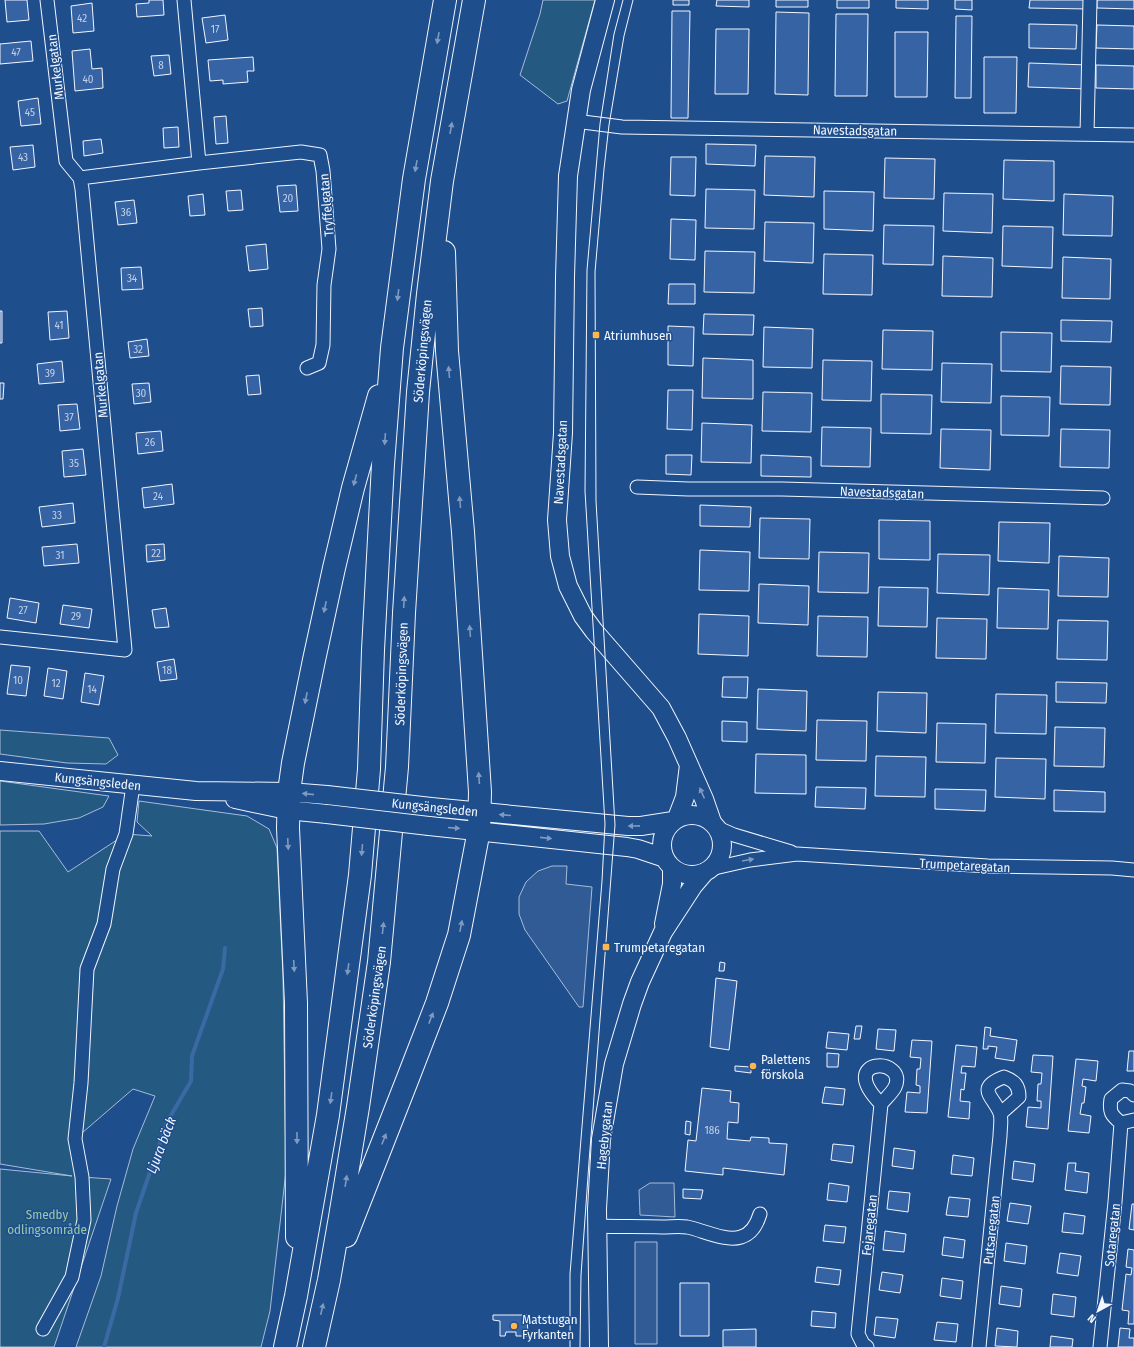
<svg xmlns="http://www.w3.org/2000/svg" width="1134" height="1347" font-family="'Fira Sans Condensed',sans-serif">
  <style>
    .green { fill: #245a82; stroke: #a8bbd7 }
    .parking { fill: #305b95; stroke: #a8bbd7 }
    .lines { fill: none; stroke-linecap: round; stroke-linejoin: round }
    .stream { stroke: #3b69a3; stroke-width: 4 }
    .building { fill: #3563a3; stroke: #f2f6ff }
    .street-casing { stroke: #f2f6ff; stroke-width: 15 }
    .secondary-casing { stroke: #f2f6ff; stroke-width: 20 }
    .highway-casing { stroke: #f2f6ff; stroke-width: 24 }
    .street { stroke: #1f4e8c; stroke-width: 13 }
    .secondary { stroke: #1f4e8c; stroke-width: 18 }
    .highway { stroke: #1f4e8c; stroke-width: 22 }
    .tram { stroke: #f2f6ff; stroke-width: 1 }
    .secondary-bridge-casing { stroke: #f2f6ff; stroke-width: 20; stroke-linecap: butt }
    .secondary-bridge { stroke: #1f4e8c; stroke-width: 18 }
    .oneway { fill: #7e9ac0 }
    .poi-dot { fill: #ffb74d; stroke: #1f4e8c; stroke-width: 1.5 }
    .labels { text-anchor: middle; stroke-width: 3; stroke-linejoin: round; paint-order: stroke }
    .number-label { font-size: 11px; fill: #c3d1e8 }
    .street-label { font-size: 13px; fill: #f2f6ff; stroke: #1f4e8c }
    .poi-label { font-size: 13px; fill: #f2f6ff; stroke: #1f4e8c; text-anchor: start }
    .park-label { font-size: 13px; fill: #97c8a6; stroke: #1f4e8c }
    .water-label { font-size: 14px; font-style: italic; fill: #f2f6ff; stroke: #1f4e8c }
  </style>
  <rect width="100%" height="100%" fill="#1f4e8c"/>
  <!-- green -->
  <path class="green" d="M543,0H595L567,101L558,104L520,75L540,14Z
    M0,730L109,738L118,755L106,764L67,763L0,754Z
    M0,781L109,796L103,807L79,818L44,824L0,825Z
    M139,801L247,816L269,829L277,848L283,976L286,1171L270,1311L261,1347H76L101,1276L117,1206L133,1149L155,1096L133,1089L75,1139L82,1177L111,1179L54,1347H0V1169L72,1176L0,1164V831H39L68,872L126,834L152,836L137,822Z"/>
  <!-- parking -->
  <path class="parking" d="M552,866H567L566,884L592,887L583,1007H579L525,930L519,914V897L526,882L538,871Z
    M650,1183H674L675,1217L640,1215L639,1190Z
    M635,1242H657V1344H635Z"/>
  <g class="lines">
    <!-- stream -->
    <path class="stream" d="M104,1347L118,1298L136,1213L167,1122L191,1081L192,1056L223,969L225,948"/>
  </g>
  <!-- building -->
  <path class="building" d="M5,0H27L29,20L7,22Z
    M149,0H163L164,15L137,17L136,4L149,3Z
    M673,0H689V5H673Z
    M717,0H749V7L716,6Z
    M776,0H808V7H776Z
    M837,0H869V8H837Z
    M896,0H928V9L896,8Z
    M955,0H972V10L955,9Z
    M1030,0H1090L1089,9L1029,8Z
    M1097,0H1134V9L1097,8Z
    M92,3L94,31L73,33L71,6Z
    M672,11H690L688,118H671Z
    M776,12L809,13L808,95L775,94Z
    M836,14H868L867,96H835Z
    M225,15L228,40L206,43L202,18Z
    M956,16H972L971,98H955Z
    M1029,24L1077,25L1076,49L1029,48Z
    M1097,25L1134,26V49L1096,48Z
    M716,29H749L748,94H715Z
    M895,32H928L927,97H895Z
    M31,41L33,61L0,64V44Z
    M90,49L92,69L102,68L103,88L75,91L72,51Z
    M169,55L171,74L154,76L151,56Z
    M253,57L254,71H247L248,82L223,84V80L210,81L208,60Z
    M984,57H1017L1016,113H984Z
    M1029,63L1088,65V89L1028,87Z
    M1096,65L1134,66V89L1096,88Z
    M38,98L41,124L21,126L18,101Z
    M226,116L228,143L216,144L214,117Z
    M178,127L179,147L164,148L163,128Z
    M101,139L103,153L84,156L83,141Z
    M706,144L756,145L755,166L706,164Z
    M33,145L35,167L13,170L10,147Z
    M765,156L815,157L814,197L764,195Z
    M671,157H696L695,196L670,195Z
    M885,158L935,159L934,199L884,198Z
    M1004,160L1054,161V201L1003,199Z
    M296,185L298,211L280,212L277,186Z
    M706,189L755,190L754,229L705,228Z
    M241,190L243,210L228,211L226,191Z
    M824,191L874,192L873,231L824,229Z
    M944,193L993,194L992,233L943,231Z
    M203,194L205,215L190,216L188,196Z
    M1064,194L1113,196L1112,236L1063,235Z
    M134,200L137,223L118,225L115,202Z
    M671,219L696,220L695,260L670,259Z
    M765,222L814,223L813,263L764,261Z
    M884,225L934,226L933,265L883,264Z
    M1003,226L1053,227L1052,268L1002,266Z
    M266,244L268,269L249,271L246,246Z
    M705,251L755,252L754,293L704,292Z
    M824,254L873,255L872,295L823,294Z
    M943,256L993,258L992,297L942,296Z
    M1063,257L1111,259L1110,299L1062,298Z
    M141,267L143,289L122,290L121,268Z
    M669,284H695V304H668Z
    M262,308L263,326L250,327L248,309Z
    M0,311H2V343H0Z
    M67,311L69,338L50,340L48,312Z
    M704,314L754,315L753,335L703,334Z
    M1061,320L1112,321L1111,342L1061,341Z
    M668,326L694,327L693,366L668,365Z
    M764,327L813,329L812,368L763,367Z
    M883,330L933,331L932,370L882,369Z
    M1001,332L1052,333L1051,372L1001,371Z
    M147,339L149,356L130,358L128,342Z
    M703,358L753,360V399L702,398Z
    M823,360L872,361L871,401L822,400Z
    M62,361L64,382L39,384L37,364Z
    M942,363L992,364L991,403L941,402Z
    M1061,366L1111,367L1110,405L1060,404Z
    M259,375L261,394L248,395L246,376Z
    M0,383H4L3,399H0Z
    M149,383L151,402L134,404L132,384Z
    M668,390H693L692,430L667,429Z
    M763,392L812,393L811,432L762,431Z
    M881,394L932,395L931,434L881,433Z
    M1001,396L1050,397L1049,436L1001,435Z
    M77,404L80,429L60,431L58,405Z
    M702,423L752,425L751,463L701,462Z
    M822,427L871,428L870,467L821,466Z
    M941,429L991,430L990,470L940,468Z
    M1061,429L1110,430L1109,468L1060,467Z
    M161,431L163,451L138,454L136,433Z
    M83,449L86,475L64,477L62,451Z
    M666,455H692L691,475L666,474Z
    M761,455L811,457V477L761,476Z
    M172,484L174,504L144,508L142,488Z
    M73,503L75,523L42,527L39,507Z
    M700,505L751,507L750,527L700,526Z
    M760,518L810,519L809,559L759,558Z
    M879,520L930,521V560L879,559Z
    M999,522L1050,523L1049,563L998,561Z
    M77,544L79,563L44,566L42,547Z
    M164,544L165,560L147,562L146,545Z
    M700,550L750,552L749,591L699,590Z
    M819,552L869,553L868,593L818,592Z
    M938,554L990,555L989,595L937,593Z
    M1059,556L1109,558L1108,597L1058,596Z
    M759,584L809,586L808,625L758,623Z
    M879,587L928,588L927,627L878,626Z
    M998,588L1049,590L1048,629L997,628Z
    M10,598L39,603L36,623L7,618Z
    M63,605L92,609L89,628L60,624Z
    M166,608L169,627L155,628L152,610Z
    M699,614L749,616L748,656L698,654Z
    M818,616L868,617L867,657L817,656Z
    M937,618L987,619L986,659L936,658Z
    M1058,620L1108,621L1107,660L1057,659Z
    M174,659L177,679L160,681L157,662Z
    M11,665L30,667L26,696L7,694Z
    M48,668L67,671L63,699L44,696Z
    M85,673L104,676L99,705L81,702Z
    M723,677H748L747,698L722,697Z
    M1056,682L1107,683L1106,703L1056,702Z
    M758,689L807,691L806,731L757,729Z
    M878,692L927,693L926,733L877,731Z
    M996,694L1047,695L1046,734L995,733Z
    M817,720L867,721L866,761L816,760Z
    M722,721L747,722V742L722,741Z
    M937,723L986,724L985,763L936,762Z
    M1055,727L1105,728L1104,767L1054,766Z
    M756,754L806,755V794L755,793Z
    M876,756L926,757L925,797L875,796Z
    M996,758L1046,759L1045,799L995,797Z
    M816,787L866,788L865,809L815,807Z
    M935,789L986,790L985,811L935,809Z
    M1054,790L1105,792V812L1054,811Z
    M720,962L725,963L724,971H719Z
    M716,978L737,981L729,1050L710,1047Z
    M856,1026H862L860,1039H854Z
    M985,1027L991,1028L990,1036L1017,1040L1014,1061L995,1058L997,1047L988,1046V1049H983Z
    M878,1029L896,1030L894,1051L876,1049Z
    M828,1032L849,1034L847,1050L826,1048Z
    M912,1040L932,1041L927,1113L905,1112L907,1092L920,1093V1086L916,1085L917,1069H920L921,1058L910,1057Z
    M956,1045L977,1047L975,1067L962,1066L961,1073H966L964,1090L961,1089L960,1101L970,1102L969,1119L948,1117Z
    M1129,1051H1134V1071H1127Z
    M827,1053L839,1054L838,1067H827Z
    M1033,1055L1053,1056L1048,1129L1026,1127L1028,1107L1041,1108V1101H1037L1038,1084H1041L1042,1073L1031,1072Z
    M1076,1059L1098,1061L1096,1081L1083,1079L1082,1086L1086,1087L1084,1103H1082L1080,1114L1091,1116L1089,1133L1068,1131Z
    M735,1066L751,1067V1073L735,1071Z
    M825,1087L845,1089L843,1105L822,1103Z
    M702,1088L731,1091L730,1102L739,1103L738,1123L728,1122L727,1139L750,1141L751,1137L769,1138V1143L787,1144L784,1175L723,1168V1175L685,1171L688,1140L696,1141Z
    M686,1121L691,1122L690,1135L685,1134Z
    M833,1144L854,1146L852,1163L831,1160Z
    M894,1148L915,1151L913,1169L892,1166Z
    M953,1155L974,1158L972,1176L951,1174Z
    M1014,1161L1035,1164L1033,1182L1012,1179Z
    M1068,1163H1076L1075,1171L1089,1173L1087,1193L1065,1190Z
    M829,1183L849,1186L847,1202L827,1200Z
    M683,1189L703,1190L701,1199L683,1198Z
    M889,1191L910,1193L908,1212L887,1209Z
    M949,1197L970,1199L968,1217L946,1215Z
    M1010,1203L1031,1206L1028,1224L1007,1221Z
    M1132,1204H1134V1230L1129,1229Z
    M1064,1213L1085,1216L1083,1234L1062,1232Z
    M825,1225L846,1227L844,1243L823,1241Z
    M885,1231L906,1234L904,1252L883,1250Z
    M944,1237L965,1240L963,1258L942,1255Z
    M1006,1243L1027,1246L1025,1264L1004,1261Z
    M1128,1249L1134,1250V1324H1128L1129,1311L1122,1310L1126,1274L1131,1275L1132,1268L1126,1267Z
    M1060,1253L1081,1256L1078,1276L1057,1273Z
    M817,1267L841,1270L839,1285L815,1282Z
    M882,1272L903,1275L900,1293L879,1290Z
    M942,1278L963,1281L961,1299L940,1296Z
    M680,1283H709V1336H680Z
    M1001,1286L1022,1289L1020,1307L999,1304Z
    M1053,1294L1076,1297L1074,1317L1051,1314Z
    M812,1311L836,1313L835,1328L811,1326Z
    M493,1315H527L528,1336H516V1332H506L505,1336H500V1321L493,1320Z
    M876,1317L898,1319L895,1338L874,1335Z
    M937,1322L958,1324L956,1342L934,1340Z
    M997,1328L1018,1331L1017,1347L995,1346Z
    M1120,1328L1130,1329L1129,1338H1134V1347H1118Z
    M756,1329V1347H723V1330Z
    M1051,1336L1073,1339L1072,1347H1050Z"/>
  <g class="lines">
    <!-- street casing -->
    <g class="street-casing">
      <path id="street" d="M184,0L199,163L301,152L320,155L323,171L329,249L324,285L323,345L319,363L307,368
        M575,121L622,127L1134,135
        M1087,134L1090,0
        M80,178L199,163
        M637,487L688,489H782L1103,498
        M0,637L125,650L82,189L80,178L66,161L47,0
        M718,828L734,835L791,852
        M710,869L750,860L797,854L988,866L1112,868L1134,870
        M1121,1123C1111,1115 1109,1112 1111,1099L1122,1090L1130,1091L1134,1095
        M1121,1123L1134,1120
        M597,1226C619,1227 641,1226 662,1227C671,1227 679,1226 687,1227C703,1230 725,1242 741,1237C751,1234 757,1224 760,1214
        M43,1329L72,1277L84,1220L82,1177L75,1139L81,1083L87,969L104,924L113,869L126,834L133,785
        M867,1347L863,1344L858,1334L881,1104C834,1056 909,1057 895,1087C892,1093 885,1099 881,1104
        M979,1347L1000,1136C1000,1129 1002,1119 1000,1113C993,1096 975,1088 1004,1077C1015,1081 1019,1086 1019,1097L1000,1114
        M1100,1347L1115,1202L1121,1123"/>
    </g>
    <!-- secondary casing -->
    <g class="secondary-casing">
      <path id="secondary" d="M605,0L581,90L568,176L565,277L563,433L557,520L560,556L568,586L583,616L594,631L661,708L677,738L704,799L712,822
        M0,771L196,791L289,792L327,795
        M235,799L287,810L327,814
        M431,807L628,826H641L673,821
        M662 845a30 30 0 1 1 60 0a30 30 0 1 1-60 0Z
        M677,818L685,797L689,765
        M429,826L627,847L638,849L665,858
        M664,924L672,884V868
        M599,1347L597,1209L601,1139L614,1064L632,1004L640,982L663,932L693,886L705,872"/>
    </g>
    <!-- highway casing -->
    <g class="highway-casing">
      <path id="highway" d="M346,1236L408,1078L437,1003L459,935L479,830L480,792L463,532L447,351L444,252
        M297,1237L296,1003L288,828L289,792L293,763L314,660L334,568L353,488L379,396
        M285,1347L296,1296L328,1115L360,875L369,769L373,650L383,464L392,348L414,179L445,0
        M314,1347L329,1280L340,1217L358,1107L379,962L397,767L404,613L418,392L428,294L442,181L474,0"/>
    </g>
    <!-- street -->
    <use href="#street" class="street"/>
    <!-- secondary -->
    <use href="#secondary" class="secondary"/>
    <!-- highway -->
    <use href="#highway" class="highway"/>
    <!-- tram -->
    <path class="tram" d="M570,1347V1274L602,881L605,824L585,491L587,270L600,124L614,34L623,0
      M580,1347L581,1275L589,1162L615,825L596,501L595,272L604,169L609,125L624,36L633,0"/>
    <!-- secondary-bridge casing -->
    <g class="secondary-bridge-casing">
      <path id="secondary-bridge" d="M327,795L431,807
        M327,814L429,826"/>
    </g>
    <!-- secondary-bridge -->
    <use href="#secondary-bridge" class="secondary-bridge"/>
  </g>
  <!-- one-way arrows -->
  <defs><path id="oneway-solid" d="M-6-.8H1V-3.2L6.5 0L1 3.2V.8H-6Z"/></defs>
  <g class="oneway">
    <use href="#oneway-solid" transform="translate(438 38) rotate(100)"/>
    <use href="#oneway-solid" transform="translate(451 128) rotate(-80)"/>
    <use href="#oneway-solid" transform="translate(416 166) rotate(100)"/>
    <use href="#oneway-solid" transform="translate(398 295) rotate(97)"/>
    <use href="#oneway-solid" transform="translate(449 372) rotate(-95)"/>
    <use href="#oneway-solid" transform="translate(385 439) rotate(94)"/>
    <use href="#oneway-solid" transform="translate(355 480) rotate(105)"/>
    <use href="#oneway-solid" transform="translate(460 502) rotate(-95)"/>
    <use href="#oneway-solid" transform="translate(404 602) rotate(-87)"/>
    <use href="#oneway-solid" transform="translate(325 607) rotate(102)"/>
    <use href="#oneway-solid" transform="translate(470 631) rotate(-94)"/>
    <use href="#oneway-solid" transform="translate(306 698) rotate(101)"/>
    <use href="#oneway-solid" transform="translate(479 778) rotate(-94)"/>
    <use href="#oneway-solid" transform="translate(702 793) rotate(-114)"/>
    <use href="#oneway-solid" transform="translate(308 794) rotate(-174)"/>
    <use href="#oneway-solid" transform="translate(505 815) rotate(-175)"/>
    <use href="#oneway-solid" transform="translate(634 826) rotate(179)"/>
    <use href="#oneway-solid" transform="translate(454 828) rotate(5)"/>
    <use href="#oneway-solid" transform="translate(546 838) rotate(6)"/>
    <use href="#oneway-solid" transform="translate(288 844) rotate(87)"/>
    <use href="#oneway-solid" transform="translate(362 850) rotate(95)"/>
    <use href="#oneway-solid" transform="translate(748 860) rotate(-10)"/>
    <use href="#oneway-solid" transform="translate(461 926) rotate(-79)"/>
    <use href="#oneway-solid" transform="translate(383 928) rotate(-84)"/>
    <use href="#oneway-solid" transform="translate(294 966) rotate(87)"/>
    <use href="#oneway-solid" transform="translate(348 969) rotate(98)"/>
    <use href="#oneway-solid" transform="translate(431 1018) rotate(-69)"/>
    <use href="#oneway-solid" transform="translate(331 1098) rotate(98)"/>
    <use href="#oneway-solid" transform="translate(297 1138) rotate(90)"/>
    <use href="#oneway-solid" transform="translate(384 1139) rotate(-68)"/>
    <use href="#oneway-solid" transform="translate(346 1181) rotate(-81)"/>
    <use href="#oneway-solid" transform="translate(322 1309) rotate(-77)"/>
  </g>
  <!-- markers -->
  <g class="poi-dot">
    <rect x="592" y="331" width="8" height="8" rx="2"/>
    <rect x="602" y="943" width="8" height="8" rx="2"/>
    <circle cx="753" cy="1066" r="4"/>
    <circle cx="514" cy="1326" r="4"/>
  </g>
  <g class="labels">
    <!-- number labels -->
    <g class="number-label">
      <text x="82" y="22">42</text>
      <text x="215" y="33">17</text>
      <text x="16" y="56">47</text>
      <text x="161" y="69">8</text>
      <text x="88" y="83">40</text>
      <text x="30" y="116">45</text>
      <text x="23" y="161">43</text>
      <text x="288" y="202">20</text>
      <text x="126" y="216">36</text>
      <text x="132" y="282">34</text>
      <text x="59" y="329">41</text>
      <text x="138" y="353">32</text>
      <text x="50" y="377">39</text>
      <text x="141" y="397">30</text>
      <text x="69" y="421">37</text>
      <text x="150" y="446">26</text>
      <text x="74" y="467">35</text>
      <text x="158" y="500">24</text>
      <text x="57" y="519">33</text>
      <text x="156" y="557">22</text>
      <text x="60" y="559">31</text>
      <text x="23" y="614">27</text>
      <text x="76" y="620">29</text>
      <text x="167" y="674">18</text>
      <text x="18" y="684">10</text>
      <text x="56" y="687">12</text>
      <text x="92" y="693">14</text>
      <text x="712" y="1134">186</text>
    </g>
    <!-- street labels -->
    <g class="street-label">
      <text transform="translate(55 67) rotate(-97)" y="5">Murkelgatan</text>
      <text transform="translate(855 130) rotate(1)" y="5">Navestadsgatan</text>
      <text transform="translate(326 205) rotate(-95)" y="5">Tryffelgatan</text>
      <text transform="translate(422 351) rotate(-85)" y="5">Söderköpingsvägen</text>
      <text transform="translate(100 385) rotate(-95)" y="5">Murkelgatan</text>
      <text transform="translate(560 462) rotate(-87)" y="5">Navestadsgatan</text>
      <text transform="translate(882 492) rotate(2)" y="5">Navestadsgatan</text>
      <text transform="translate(401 674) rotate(-88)" y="5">Söderköpingsvägen</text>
      <text transform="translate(98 781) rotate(6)" y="5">Kungsängsleden</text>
      <text transform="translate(435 807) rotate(6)" y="5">Kungsängsleden</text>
      <text transform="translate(965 865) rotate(3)" y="5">Trumpetaregatan</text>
      <text transform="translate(374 997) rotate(-82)" y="5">Söderköpingsvägen</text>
      <text transform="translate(604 1135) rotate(-84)" y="5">Hagebygatan</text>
      <text transform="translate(869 1225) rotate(-84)" y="5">Fejaregatan</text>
      <text transform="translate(991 1230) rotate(-84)" y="5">Putsaregatan</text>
      <text transform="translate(1112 1235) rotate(-84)" y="5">Sotaregatan</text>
    </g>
    <!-- poi labels -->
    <g class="poi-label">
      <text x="604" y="340">Atriumhusen</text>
      <text x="614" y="952">Trumpetaregatan</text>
      <text x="761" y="1064">Palettens<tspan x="761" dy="15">förskola</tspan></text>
      <text x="522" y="1324">Matstugan<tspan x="522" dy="15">Fyrkanten</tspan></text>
    </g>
    <!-- park labels -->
    <g class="park-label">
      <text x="47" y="1219">Smedby<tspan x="47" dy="15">odlingsområde</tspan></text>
    </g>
    <!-- water labels -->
    <g class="water-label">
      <text transform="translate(161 1145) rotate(-69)" y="5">Ljura bäck</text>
    </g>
  </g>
  <!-- north arrow -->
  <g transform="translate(1098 1311) rotate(220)" stroke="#1f4e8c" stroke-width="3" paint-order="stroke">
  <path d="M0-3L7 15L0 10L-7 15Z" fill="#f2f6ff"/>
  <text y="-6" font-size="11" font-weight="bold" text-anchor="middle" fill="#f2f6ff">N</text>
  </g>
</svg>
